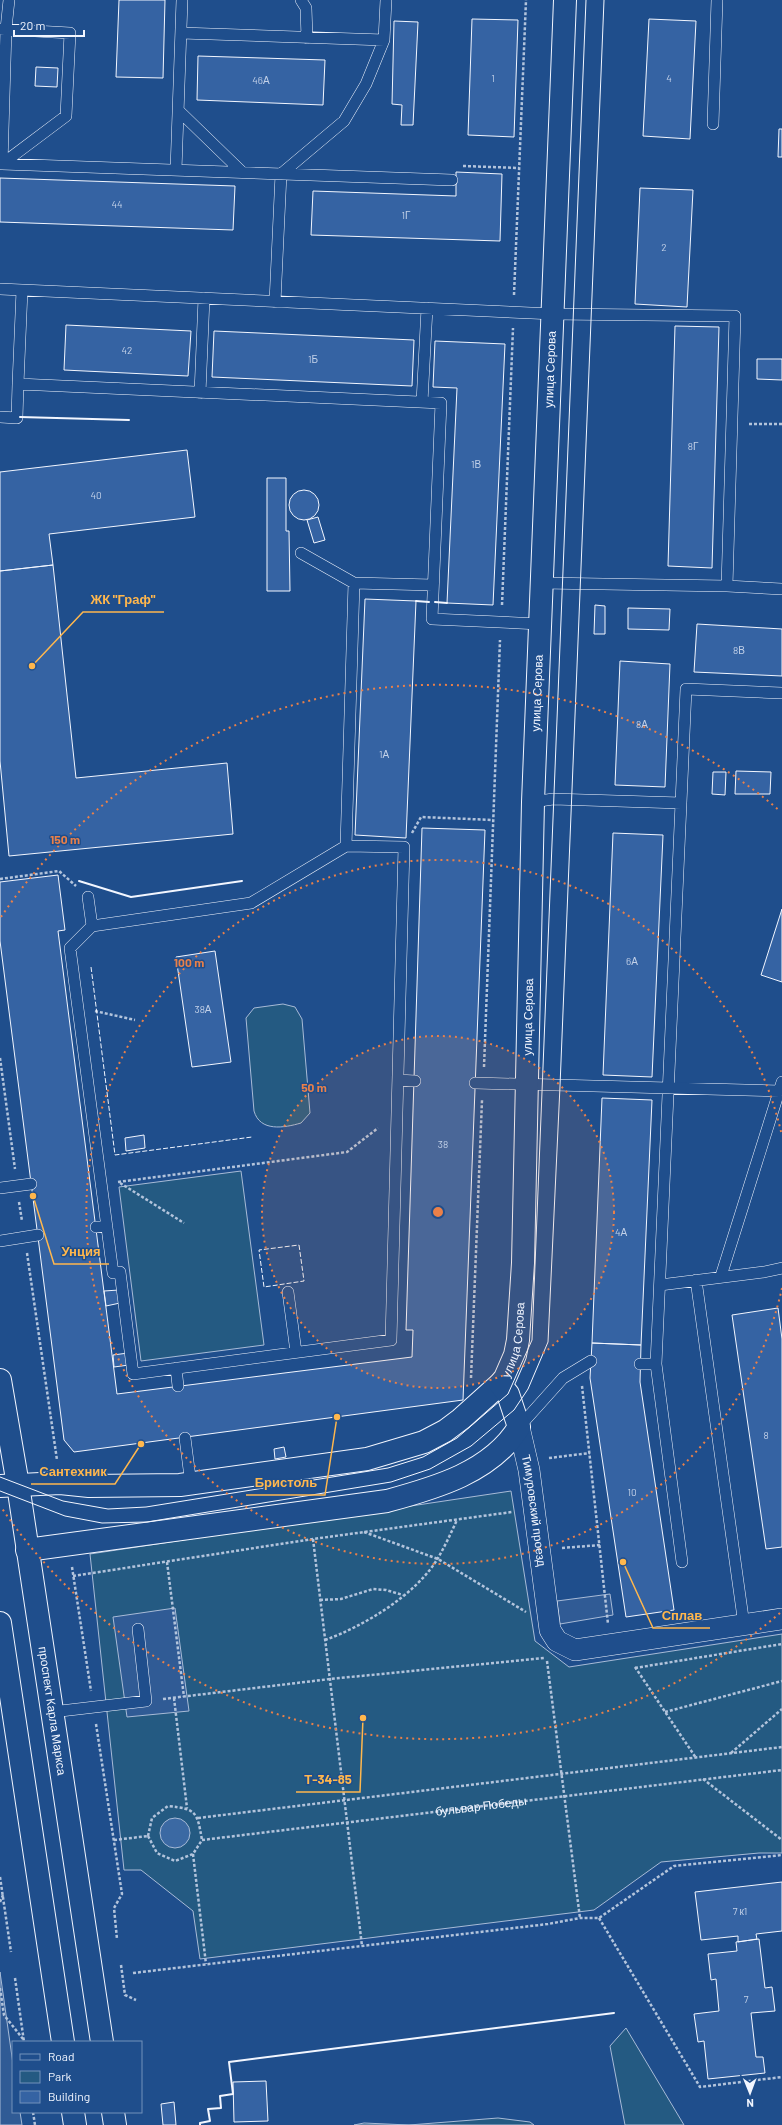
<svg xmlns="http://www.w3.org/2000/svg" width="782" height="2125" font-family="Barlow,sans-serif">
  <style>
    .green { fill: #245a82; stroke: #a8bbd7 }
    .parking { fill: #305b95; stroke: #a8bbd7 }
    .water { fill: #3b69a3; stroke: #a8bbd7 }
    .building { fill: #3563a3; stroke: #f2f6ff }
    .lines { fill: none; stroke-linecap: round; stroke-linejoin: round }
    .service-casing { stroke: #f2f6ff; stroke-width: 12 }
    .minor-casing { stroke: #f2f6ff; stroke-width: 22 }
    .tertiary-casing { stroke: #f2f6ff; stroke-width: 24 }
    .primary-casing { stroke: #f2f6ff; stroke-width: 24 }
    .path { stroke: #b3c4dc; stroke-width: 2.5; stroke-dasharray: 3 2; stroke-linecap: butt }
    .service { stroke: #1f4e8c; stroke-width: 11 }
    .minor { stroke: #1f4e8c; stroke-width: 21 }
    .tertiary { stroke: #1f4e8c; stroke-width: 22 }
    .primary { stroke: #1f4e8c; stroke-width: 22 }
    .tram { stroke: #f2f6ff; stroke-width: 1 }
    .fence { stroke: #f2f6ff; stroke-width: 1; stroke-dasharray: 5 2; stroke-linecap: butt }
    .wall { stroke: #f2f6ff; stroke-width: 2 }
    .ring { fill: none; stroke: #ea8049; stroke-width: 2; stroke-dasharray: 2 4 }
    .labels { text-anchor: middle; stroke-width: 3; stroke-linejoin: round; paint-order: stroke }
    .number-label { font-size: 10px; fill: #c3d1e8 }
    .street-label { font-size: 12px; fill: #f2f6ff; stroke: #1f4e8c }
    .centre { fill: #ea8049; stroke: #1f4e8c; stroke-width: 2 }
    .ring-label { font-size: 12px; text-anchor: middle; font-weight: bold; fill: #ea8049; stroke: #1f4e8c; stroke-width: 3; stroke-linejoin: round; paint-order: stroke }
    .leader { fill: none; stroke: #ffb74d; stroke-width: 1.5 }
    .callout-dot { fill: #ffb74d; stroke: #1f4e8c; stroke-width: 1.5 }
    .callout-label { font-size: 13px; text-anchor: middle; font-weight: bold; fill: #ffb74d; stroke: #1f4e8c; stroke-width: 3; stroke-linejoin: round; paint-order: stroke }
  </style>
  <rect width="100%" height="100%" fill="#1f4e8c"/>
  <!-- green -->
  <path class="green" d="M283,1004L295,1007L302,1019L310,1113L301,1123C284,1128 260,1132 254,1111L246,1018L254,1008Z
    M241,1171L264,1345L141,1361L119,1187Z
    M511,1491L535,1641L569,1667L782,1634V1853H759L661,1862L594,1910L200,1959L193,1911L141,1870H124L90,1554Z
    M626,2028L684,2125H625L610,2046Z
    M498,2118L530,2122L534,2125H354L364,2123L409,2125Z"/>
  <!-- parking -->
  <path class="parking" d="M610,1594L613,1615L560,1624L557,1601Z
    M175,1608L189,1711L127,1717L113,1617Z
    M0,1972L13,2064V2112H20L22,2125H0Z"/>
  <!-- water -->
  <path class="water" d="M160 1833a15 15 0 1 1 30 0a15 15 0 1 1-30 0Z"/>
  <!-- building -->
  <path class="building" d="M119,0H165L163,78L116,77Z
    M472,19L518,20L514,137L468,135Z
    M649,19L696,21L690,139L643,136Z
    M394,21L418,22L413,125H401L402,105L392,104Z
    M198,56L325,60L323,105L197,100Z
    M36,67L58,68L57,87L35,86Z
    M779,129H782V157H778Z
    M456,172L502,174L500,241L311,235L313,191L456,196Z
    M0,178L235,186L233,230L0,222Z
    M640,188L693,190L687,307L635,304Z
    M66,325L191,331L188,376L64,370Z
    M675,326L719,327L712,568L668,566Z
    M214,331L414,340L412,386L212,377Z
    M435,341L505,344L493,605L447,603L457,388L433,387Z
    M757,359H782V380L757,379Z
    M187,450L195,517L49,534L53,565L0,571V472Z
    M267,478H286V531H289L290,591H267Z
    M289 505a15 15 0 1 1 30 0a15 15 0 1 1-30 0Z
    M318,517L325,540L314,543L307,520Z
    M53,565L76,778L227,763L233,834L9,856L0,761V571Z
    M365,599L416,601L406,838L355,835Z
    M595,605L605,606V634H594Z
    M628,608L670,609L669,630L628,629Z
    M697,624L782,629V676L694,672Z
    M620,661L670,664L665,787L615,785Z
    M736,771L771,772L770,794H735Z
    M713,772H726L725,795L712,794Z
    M422,828L485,830L463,1400L74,1452L64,1440L0,941V882L58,875L65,930L58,931L117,1394L412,1357L413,1330H406Z
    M613,833L663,835L652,1077L603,1075Z
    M782,909V982L761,975Z
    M215,951L231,1062L192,1067L176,957Z
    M602,1098L652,1100L641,1345L592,1343Z
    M144,1135L145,1148L126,1151L125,1138Z
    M119,1290L120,1303L106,1306L104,1291Z
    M778,1308L782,1339V1547L766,1549L732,1315Z
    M592,1343L641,1345L640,1382L674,1610L626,1617L590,1378Z
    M128,1353L129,1365L114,1367L113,1355Z
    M284,1447L286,1457L275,1459L274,1449Z
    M782,1882V1931L756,1934L757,1939L738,1942V1936L701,1940L695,1892Z
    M759,1939L765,1988L772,1987L775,2011L751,2013L756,2057H763L765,2073L708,2079L704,2041L698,2042L694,2014L719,2011L716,1979L711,1980L708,1954L737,1951L736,1942Z
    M266,2081L268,2121L234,2122L233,2082Z
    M174,2102L176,2125H163L161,2104Z"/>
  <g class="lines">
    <!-- service casing -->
    <g class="service-casing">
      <path id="service" d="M301,0L306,8L307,38
        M0,29L70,33L66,116L2,164
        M181,33L384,40L386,0
        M178,110L242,172
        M713,124L717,0
        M2,164L452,180
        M2,164L6,29L9,0
        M176,170L182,0
        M0,289L554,314L735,316L727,586L542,583
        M22,290L18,384L441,403L432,619L540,624
        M275,302L281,174L344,121L366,84L384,40
        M200,393L204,298
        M422,402L427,308
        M0,417L17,418L18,384
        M301,553L354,583L433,585
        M727,586L782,589
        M533,802L553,799L681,803L686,689L782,693
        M681,803L656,1364L682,1562
        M346,846L354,583
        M88,897L92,926L251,903L346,846L404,847L391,1340L133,1374L120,1272L113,1273L70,948L92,926
        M398,1080L415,1081
        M475,1083L779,1091
        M0,1188L31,1184
        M96,1227L107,1226
        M0,1241L38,1235
        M721,1276L782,1082
        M696,1280L744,1625
        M660,1285L764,1272L782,1268
        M288,1292L296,1352
        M640,1364H656
        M176,1368L178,1386
        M519,1427L563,1378L591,1361
        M185,1438L191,1485
        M52,1712L146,1701L138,1629"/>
    </g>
    <!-- minor casing -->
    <g class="minor-casing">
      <g id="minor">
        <path id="s2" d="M519,1427L529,1470L550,1630L557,1641L575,1650L782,1619"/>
      </g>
    </g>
    <!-- tertiary casing -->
    <g class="tertiary-casing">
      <g id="tertiary">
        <path id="s3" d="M0,1486L60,1483L89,1486L180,1485L367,1459L424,1442L445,1431L461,1419L500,1384L505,1378L515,1355L518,1340L523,1263L533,802L565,0"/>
        <path d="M27,1550L387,1501C435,1488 492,1472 519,1427L508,1394L500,1384"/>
      </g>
    </g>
    <!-- primary casing -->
    <g class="primary-casing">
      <g id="primary">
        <path id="s4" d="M0,1380L18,1485L102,2042"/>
        <path d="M0,1623L63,2042"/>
        <path d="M73,2112L75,2125"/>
        <path d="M113,2112L115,2125"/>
      </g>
    </g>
    <!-- path -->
    <g class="path">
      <path d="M463,166L519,168"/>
      <path d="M514,295L526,0"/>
      <path d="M749,424H782"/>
      <path d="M502,605L513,328"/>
      <path d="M412,833L421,817L493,820"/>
      <path d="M0,879L59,871L76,886"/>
      <path d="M95,1011L135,1020"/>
      <path d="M0,1058L15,1169"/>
      <path d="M484,1067L500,640"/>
      <path d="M118,1182L347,1152L378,1128"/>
      <path d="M120,1183L184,1223"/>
      <path d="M19,1202L22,1221"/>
      <path d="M27,1253L57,1460"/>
      <path d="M471,1378L482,1100"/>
      <path d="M582,1386L608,1624"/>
      <path d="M549,1458L590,1453"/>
      <path d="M364,1532L438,1559L526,1612"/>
      <path d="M313,1539L362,1946"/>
      <path d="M562,1548L600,1545"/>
      <path d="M167,1562L184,1697"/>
      <path d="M72,1567L91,1691"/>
      <path d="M73,1576L313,1539L512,1512"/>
      <path d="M320,1600L341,1599L373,1589L386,1590L403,1595"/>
      <path d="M325,1640C364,1626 416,1595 438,1558C445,1546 451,1533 457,1520"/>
      <path d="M547,1661L580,1918"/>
      <path d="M635,1667L696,1758"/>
      <path d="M635,1668L782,1644"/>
      <path d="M174,1698L187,1808"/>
      <path d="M163,1699L330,1679L544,1658"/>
      <path d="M665,1712L782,1681"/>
      <path d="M96,1724L122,1894L114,1908L117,1939"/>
      <path d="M731,1753L782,1709"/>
      <path d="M703,1779L782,1840"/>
      <path d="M198,1818L782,1747"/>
      <path d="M148,1836L152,1818L168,1806C197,1809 197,1812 202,1840"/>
      <path d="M148,1836L157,1853L175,1861L193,1854L202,1840"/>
      <path d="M114,1840L148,1836"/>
      <path id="s1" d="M202,1840L782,1770"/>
      <path d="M193,1854L206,1964"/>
      <path d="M0,1877L11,1952"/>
      <path d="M0,1902L3,1895"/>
      <path d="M599,1918L700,2087L782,2077"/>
      <path d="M121,1965L125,1995L136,2000"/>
      <path d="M133,1973L548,1924L580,1918H599L674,1866L782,1855"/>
      <path d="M15,1978L24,2042"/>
      <path d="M0,1988L4,2015L23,2039"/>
      <path d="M33,2112L35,2125"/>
    </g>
    <!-- service -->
    <use href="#service" class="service"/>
    <!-- minor -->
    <use href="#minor" class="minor"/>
    <!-- tertiary -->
    <use href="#tertiary" class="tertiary"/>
    <!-- primary -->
    <use href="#primary" class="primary"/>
    <!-- tram -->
    <path class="tram" d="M0,1477L63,1501L108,1509L146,1507L388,1468L423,1457L457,1438L508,1394L532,1340L586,0
      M0,1491L65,1516L102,1523L147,1522L391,1482L430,1469L471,1446L514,1410L528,1389L548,1342L560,1086L604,0"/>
    <!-- fence -->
    <path class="fence" d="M91,967L115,1155L252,1137
      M299,1245L304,1281L264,1287L259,1250Z"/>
    <!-- wall -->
    <path class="wall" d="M20,417L129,420
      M416,601L429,602
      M435,602L447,603
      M79,881L131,897L242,881
      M200,2125V2123L210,2121L208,2109L221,2108L220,2096L233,2094L229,2062L614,2013"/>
  </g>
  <!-- distance rings -->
  <circle cx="438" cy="1212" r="176" fill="#ea8049" fill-opacity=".12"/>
  <g class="ring">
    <circle cx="438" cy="1212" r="176"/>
    <path d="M782 1288A352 352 0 1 1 782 1136"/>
    <path d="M780 1613A527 527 0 0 1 1 1507M1 917A527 527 0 0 1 780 811"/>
  </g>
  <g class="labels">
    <!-- number labels -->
    <g class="number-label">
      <text x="493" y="82">1</text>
      <text x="669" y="82">4</text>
      <text x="261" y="84">46А</text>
      <text x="117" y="208">44</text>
      <text x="406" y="219">1Г</text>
      <text x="664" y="251">2</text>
      <text x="127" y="354">42</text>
      <text x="313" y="363">1Б</text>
      <text x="693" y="450">8Г</text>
      <text x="476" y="468">1В</text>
      <text x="96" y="499">40</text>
      <text x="739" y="654">8В</text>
      <text x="642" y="728">8А</text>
      <text x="384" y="758">1А</text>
      <text x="632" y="965">6А</text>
      <text x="203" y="1013">38А</text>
      <text x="443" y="1148">38</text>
      <text x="621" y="1236">4А</text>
      <text x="766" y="1439">8</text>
      <text x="632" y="1496">10</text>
      <text x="740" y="1915">7 к1</text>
      <text x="746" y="2003">7</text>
    </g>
    <!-- street labels -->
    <g class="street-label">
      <text dy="4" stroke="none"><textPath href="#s3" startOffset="1544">улица Серова</textPath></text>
      <text dy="4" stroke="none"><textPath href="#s3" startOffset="1220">улица Серова</textPath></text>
      <text dy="4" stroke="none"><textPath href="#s3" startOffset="896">улица Серова</textPath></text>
      <text dy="4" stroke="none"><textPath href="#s3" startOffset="572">улица Серова</textPath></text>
      <text dy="4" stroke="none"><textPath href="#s2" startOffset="85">Тимуровский проезд</textPath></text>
      <text dy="4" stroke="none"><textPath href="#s4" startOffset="335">проспект Карла Маркса</textPath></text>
      <text dy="4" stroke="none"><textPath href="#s1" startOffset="281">бульвар Победы</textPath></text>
    </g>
  </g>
  <circle cx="438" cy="1212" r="6" class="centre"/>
  <g class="ring-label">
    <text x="65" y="844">150 m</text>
    <text x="189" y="967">100 m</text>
    <text x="314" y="1092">50 m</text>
  </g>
  <!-- callouts -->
  <path class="leader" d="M32 666L83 612H164M33 1196L54 1264H109M141 1444L115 1484H31M337 1417L325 1495H246M623 1562L653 1628H710M363 1718L360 1792H296"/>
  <g class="callout-dot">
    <circle cx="32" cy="666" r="4"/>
    <circle cx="33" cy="1196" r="4"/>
    <circle cx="141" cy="1444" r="4"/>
    <circle cx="337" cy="1417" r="4"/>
    <circle cx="623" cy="1562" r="4"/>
    <circle cx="363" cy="1718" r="4"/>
  </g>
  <g class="callout-label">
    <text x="123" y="604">ЖК "Граф"</text>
    <text x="81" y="1256">Унция</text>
    <text x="73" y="1476">Сантехник</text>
    <text x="286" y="1487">Бристоль</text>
    <text x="682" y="1620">Сплав</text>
    <text x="328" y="1784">Т-34-85</text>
  </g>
  <!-- legend -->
  <rect x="12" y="2041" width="130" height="72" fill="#1f4e8c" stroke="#7391ba"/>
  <rect x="20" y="2054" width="20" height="6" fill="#1f4e8c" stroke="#7391ba"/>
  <text x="48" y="2061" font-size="12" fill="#f2f6ff">Road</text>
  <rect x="20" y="2071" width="20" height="12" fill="#245a82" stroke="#7391ba"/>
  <text x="48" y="2081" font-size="12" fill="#f2f6ff">Park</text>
  <rect x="20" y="2091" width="20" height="12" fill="#3563a3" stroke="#7391ba"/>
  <text x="48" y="2101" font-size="12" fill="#f2f6ff">Building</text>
  <!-- north arrow -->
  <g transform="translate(750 2093) rotate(179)" stroke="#1f4e8c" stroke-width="3" paint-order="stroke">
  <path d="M0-3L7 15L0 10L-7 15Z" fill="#f2f6ff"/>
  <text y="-6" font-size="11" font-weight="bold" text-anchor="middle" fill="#f2f6ff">N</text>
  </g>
  <!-- scale -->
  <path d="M14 30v6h70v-6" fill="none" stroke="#f2f6ff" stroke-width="2"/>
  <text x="20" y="30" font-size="12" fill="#f2f6ff" stroke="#1f4e8c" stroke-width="3" paint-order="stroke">20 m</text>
</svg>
